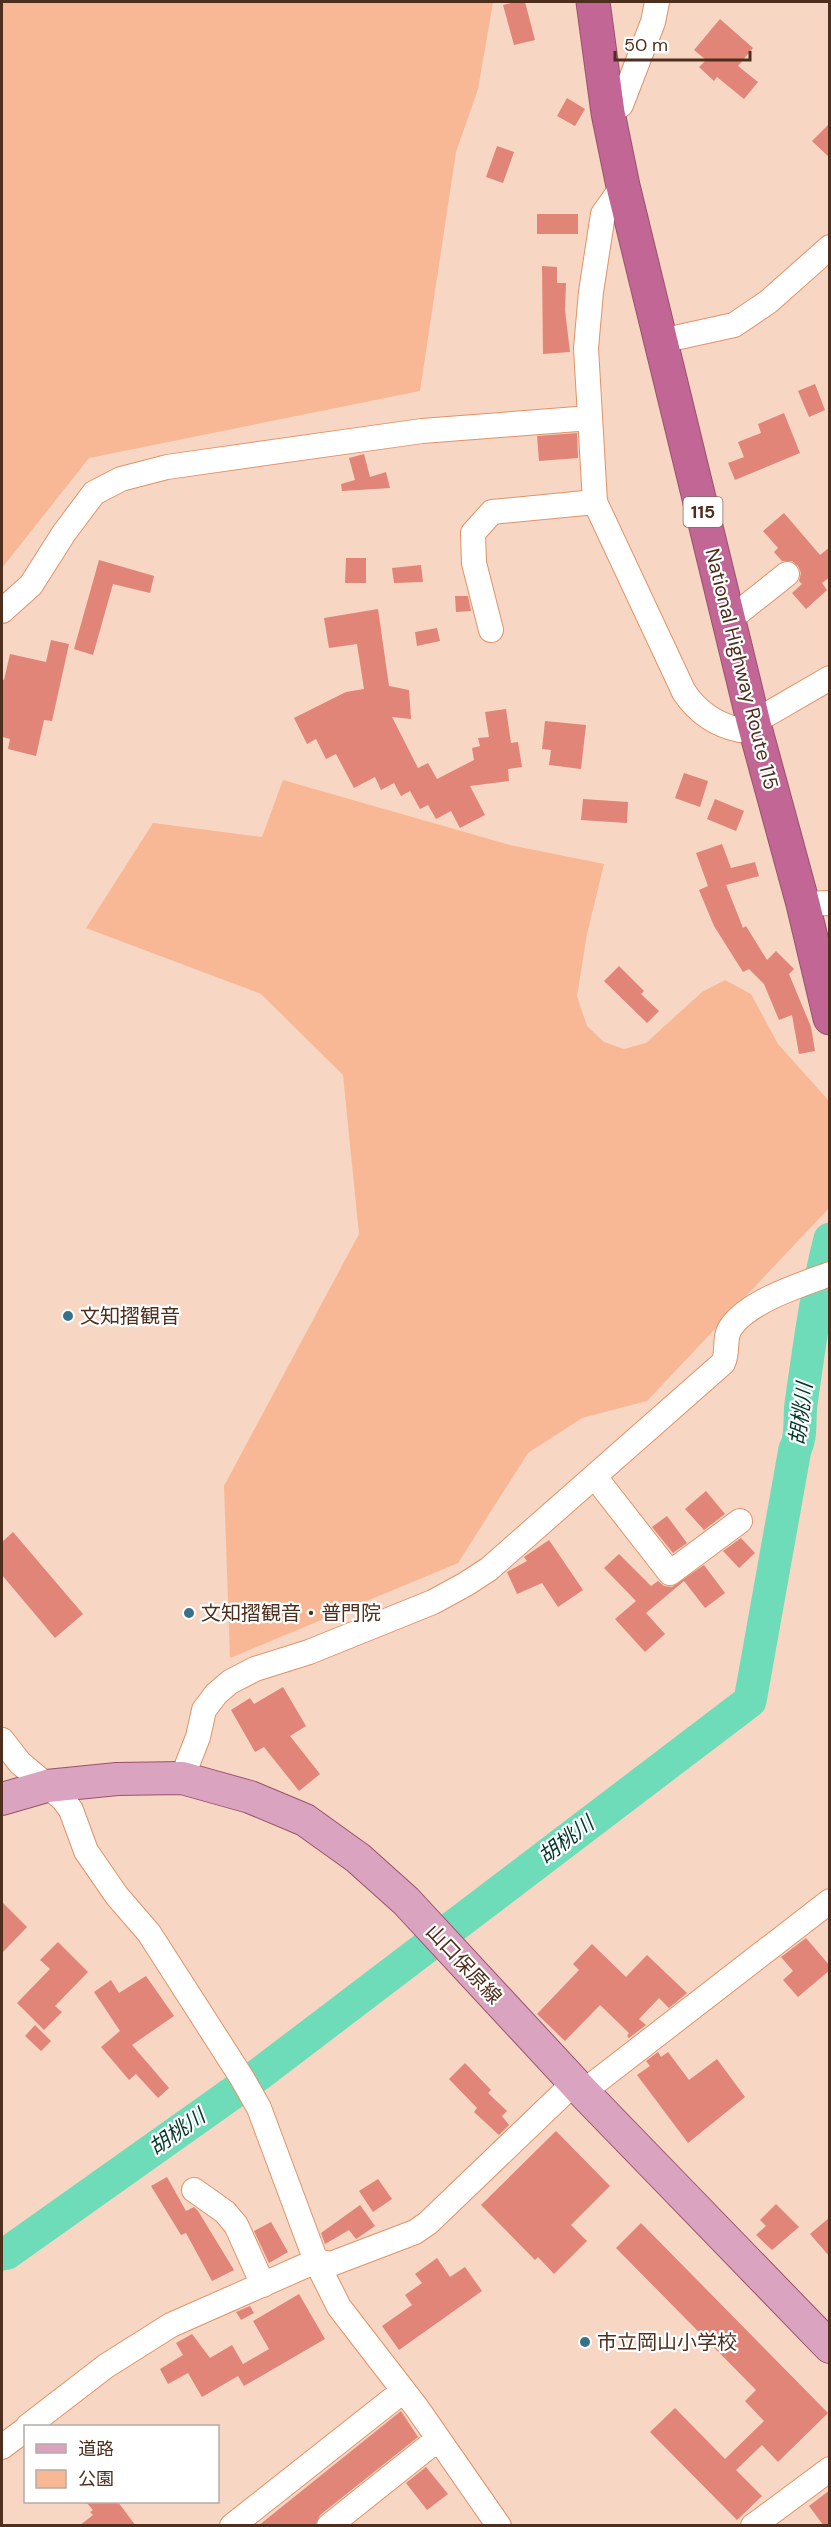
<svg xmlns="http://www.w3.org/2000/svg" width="831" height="2527" font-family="'DM Sans','Noto Sans JP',sans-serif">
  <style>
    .green { fill: #f8b895 }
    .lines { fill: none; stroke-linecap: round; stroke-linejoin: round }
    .river { stroke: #6edcb8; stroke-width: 33 }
    .building { fill: #e08577 }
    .minor-casing { stroke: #e09368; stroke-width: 26 }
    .major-casing { stroke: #99526b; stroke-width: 34 }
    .highway-casing { stroke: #99526b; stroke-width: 35 }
    .minor { stroke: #fff; stroke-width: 24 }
    .major { stroke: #daa3bf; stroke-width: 32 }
    .highway { stroke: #c26695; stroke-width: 33 }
    .poi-dot { fill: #38718a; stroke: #fff; stroke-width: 2 }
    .labels { text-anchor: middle; stroke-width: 4.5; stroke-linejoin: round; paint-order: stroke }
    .shield { fill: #fff; stroke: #836d60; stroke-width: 1.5 }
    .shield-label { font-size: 18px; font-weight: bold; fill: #4e2e1c }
    .street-label { font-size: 20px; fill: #4e2e1c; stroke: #fff }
    .poi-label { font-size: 20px; fill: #4e2e1c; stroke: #fff; text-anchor: start }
    .water-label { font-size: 21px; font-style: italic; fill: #04382a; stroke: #fff }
  </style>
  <rect width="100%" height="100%" fill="#f7d6c4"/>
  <!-- green -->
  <path class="green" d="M2,2H493L478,89L456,152L420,391L89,458L2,568Z
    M283,780L510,845L604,864L587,934L577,996L587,1026L604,1042L624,1049L646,1043L702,992L725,980L751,994L778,1044L829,1101V1208L647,1401L582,1418L528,1453L458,1563L230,1658L224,1486L359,1234L343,1075L261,994L86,928L153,823L262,837Z"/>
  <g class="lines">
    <!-- river -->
    <path class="river" d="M2,2254L7,2253L258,2075L750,1701L795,1449C802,1437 799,1418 801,1404C809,1348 816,1293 830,1239"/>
  </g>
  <!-- building -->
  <path class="building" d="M515,2H525L535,40L514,45L503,5Z
    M720,19L753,48L738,66L758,82L744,99L717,77L714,81L699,67L706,60L694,50Z
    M567,98L585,109L575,126L557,116Z
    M830,123V158L812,141Z
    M497,146L514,152L503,183L486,177Z
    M537,214H578V234H537Z
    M542,266L557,267V283H566L565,310L570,352L543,354Z
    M815,384L825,410L809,417L798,391Z
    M784,413L800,453L735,480L728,463L744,457L738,442L761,433L758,424Z
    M577,433L578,458L539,461L537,436Z
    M364,454L370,477L386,472L390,488L342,491L341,484L355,480L349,458Z
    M784,513L820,555L830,547V577L822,583L827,590L806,609L792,593L802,584L799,581L801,573L798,566L792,561H782L774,552L778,548L763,531Z
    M346,558H366V583H345Z
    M99,560L154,576L150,593L113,584L93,655L74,649Z
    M421,565L423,582L394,583L392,568Z
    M455,596H468L471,611L456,612Z
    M378,609L389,686L409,690L411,719L392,717L418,768L428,763L437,779L474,760L472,748L480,746L478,738L489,737L485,712L506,709L511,743L518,742L522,767L508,769L509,781L470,786L485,815L460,828L451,811L436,819L428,805L420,809L410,791L401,796L394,783L381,790L375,777L354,788L336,754L326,759L316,739L307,744L294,718L346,692L364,689L357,644L329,648L324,618Z
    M437,628L440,641L417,646L415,632Z
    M51,640L69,644L52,721L44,720L36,756L8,749L10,739L2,737V679L4,680L10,654L46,662Z
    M545,721L586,725L581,769L549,765L551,750L542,749Z
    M684,773L708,781L700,807L675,798Z
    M583,799L628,802L627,823L581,820Z
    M715,799L744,811L736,831L707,819Z
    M722,844L731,868L755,862L759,876L726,885L743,928L746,926L767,960L776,951L794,969L789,974L811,1027L815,1051L799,1054L792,1015L779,1020L764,984L749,969L743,972L714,926L699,890L708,886L696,853Z
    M619,966L644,991L641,994L659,1011L647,1023L604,981Z
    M706,1491L725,1514L704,1530L685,1509Z
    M667,1516L687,1543L673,1553L652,1527Z
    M13,1532L83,1614L55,1638L2,1575V1542Z
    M741,1538L755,1553L739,1568L723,1551Z
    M549,1540L583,1590L558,1607L542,1583L517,1594L507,1572L527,1561L524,1557Z
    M619,1554L651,1586L658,1581L664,1586L672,1587L704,1565L725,1593L705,1608L684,1581L646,1613L665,1634L645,1652L615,1619L636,1601L604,1568Z
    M283,1687L306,1726L290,1736L320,1774L299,1791L264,1747L255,1752L231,1710L250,1698L254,1704Z
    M2,1902L27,1927L2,1953Z
    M806,1938L830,1966V1970L798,1997L783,1980L793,1971L781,1957Z
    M58,1942L88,1972L55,2006L62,2012L44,2030L17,2003L50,1969L40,1960Z
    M592,1944L626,1977L647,1955L687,1993L669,2008L659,1998L639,2019L646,2025L629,2038L627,2036L629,2033L600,2005L565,2041L537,2014L579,1970L573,1964Z
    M146,1976L174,2016L132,2045L169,2088L158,2098L136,2074L129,2080L101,2047L120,2031L94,1992L111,1980L119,1993Z
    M35,2025L51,2041L41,2051L25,2036Z
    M658,2052L661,2057L668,2052L689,2080L717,2059L745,2097L688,2143L637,2075L650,2066L646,2061Z
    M465,2063L491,2090L488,2093L507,2111L502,2116L509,2125L499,2135L474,2112L477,2108L449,2079Z
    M556,2131L610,2186L571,2225L587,2241L554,2274L538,2257L535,2260L481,2205Z
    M167,2177L186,2211L194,2207L198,2211L234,2270L212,2281L186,2233L181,2235L151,2186Z
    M378,2179L392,2199L373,2212L359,2191Z
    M776,2204L799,2227L772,2250L756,2235L766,2226L760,2220Z
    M360,2205L375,2226L356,2239L349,2230L325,2244L321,2233Z
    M830,2217V2257L810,2234Z
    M271,2222L288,2252L269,2263L254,2231Z
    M641,2223L828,2413L778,2462L762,2445L736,2470L762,2496L737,2520L650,2432L675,2408L725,2459L764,2421L745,2401L756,2390L616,2248Z
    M437,2258L450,2277L465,2267L482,2291L399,2350L382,2326L412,2305L405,2295L422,2283L415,2274Z
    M299,2294L325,2339L244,2386L238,2376L202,2397L188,2373L168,2384L160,2369L183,2355L176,2343L192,2334L210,2358L232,2345L243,2364L269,2349L253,2321Z
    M250,2306L254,2313L241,2320L236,2312Z
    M401,2411L418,2437L320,2515L315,2526H258Z
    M426,2467L448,2494L427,2510L406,2483Z
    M830,2490V2526H824L809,2506Z
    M86,2502H118L136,2526H79L93,2515L90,2512L93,2510Z"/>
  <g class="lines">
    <!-- minor casing -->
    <g class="minor-casing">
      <path id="minor" d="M608,113L621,105L653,22L657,2
        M661,341L734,325L768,302L830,247
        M595,502L586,348L591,292L603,214L623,186
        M2,611L31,585L64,533L94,493L121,479L167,467L422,431L590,418
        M729,620L787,574
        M491,630L474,563L473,533L492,512L595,502L684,692C698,713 716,725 740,730L830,678
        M803,904L830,903
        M595,1477L670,1573L740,1521
        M2,1740L20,1763L63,1799L71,1810L86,1851L117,1896L149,1933L242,2078L259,2108L316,2261L339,2307L417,2408L499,2526
        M182,1778L198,1737L204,1710L216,1694L230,1682L255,1669L309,1652L433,1602L466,1584L489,1569L723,1363C729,1352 723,1338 731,1327C749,1301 800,1285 830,1274
        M583,2092L830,1901
        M194,2190L225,2212L236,2225L263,2285
        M28,2426L106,2366L171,2325L316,2261L331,2264L415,2232L428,2223L574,2083
        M2,2447L26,2429
        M232,2526L403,2391
        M329,2526L438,2439
        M753,2526L830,2469"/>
    </g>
    <!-- major casing -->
    <g class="major-casing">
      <path id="major" d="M2,1799L47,1786L117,1779L182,1778L250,1797L305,1820L358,1858L406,1901L583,2092L830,2347"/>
    </g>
    <!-- highway casing -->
    <g class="highway-casing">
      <path id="highway" d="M593,2L608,113L623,186L754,724L803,904L830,1018"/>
    </g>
    <!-- minor -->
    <use href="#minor" class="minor"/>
    <!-- major -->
    <use href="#major" class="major"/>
    <!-- highway -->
    <use href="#highway" class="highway"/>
  </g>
  <!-- markers -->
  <g class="poi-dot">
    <circle cx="68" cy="1316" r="6"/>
    <circle cx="189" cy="1613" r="6"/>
    <circle cx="585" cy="2342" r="6"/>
  </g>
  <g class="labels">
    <!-- shield labels -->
    <rect class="shield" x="683.5" y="497" width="39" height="30" rx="4.5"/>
    <g class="shield-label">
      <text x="703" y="518">115</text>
    </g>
    <!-- street labels -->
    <g class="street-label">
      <text transform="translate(742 669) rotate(76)" y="7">National Highway Route 115</text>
      <text transform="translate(464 1964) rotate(47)" y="7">山口保原線</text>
    </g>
    <!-- poi labels -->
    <g class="poi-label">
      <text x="80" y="1323">文知摺観音</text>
      <text x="201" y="1620">文知摺観音・普門院</text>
      <text x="597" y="2349">市立岡山小学校</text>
    </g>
    <!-- water labels -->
    <g class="water-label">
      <text transform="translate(801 1414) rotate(-83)" y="7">胡桃川</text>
      <text transform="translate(566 1840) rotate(-37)" y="7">胡桃川</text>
      <text transform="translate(177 2132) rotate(-35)" y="7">胡桃川</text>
    </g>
  </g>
  <!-- border -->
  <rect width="831" height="2527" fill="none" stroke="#4e2e1c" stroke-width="6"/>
  <!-- legend -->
  <rect x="24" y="2425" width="195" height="78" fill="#ffffff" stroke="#b8aba4" stroke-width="1.5"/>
  <rect x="36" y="2444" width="30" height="9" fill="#daa3bf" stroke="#b8aba4" stroke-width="1.5"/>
  <text x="78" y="2455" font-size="18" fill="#4e2e1c">道路</text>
  <rect x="36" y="2470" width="30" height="18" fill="#f8b895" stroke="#b8aba4" stroke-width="1.5"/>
  <text x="78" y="2485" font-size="18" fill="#4e2e1c">公園</text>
  <!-- scale -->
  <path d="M615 51v9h135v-9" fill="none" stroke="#4e2e1c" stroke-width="3"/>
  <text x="624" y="51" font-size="18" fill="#4e2e1c" stroke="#ffffff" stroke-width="4.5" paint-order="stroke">50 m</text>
</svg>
